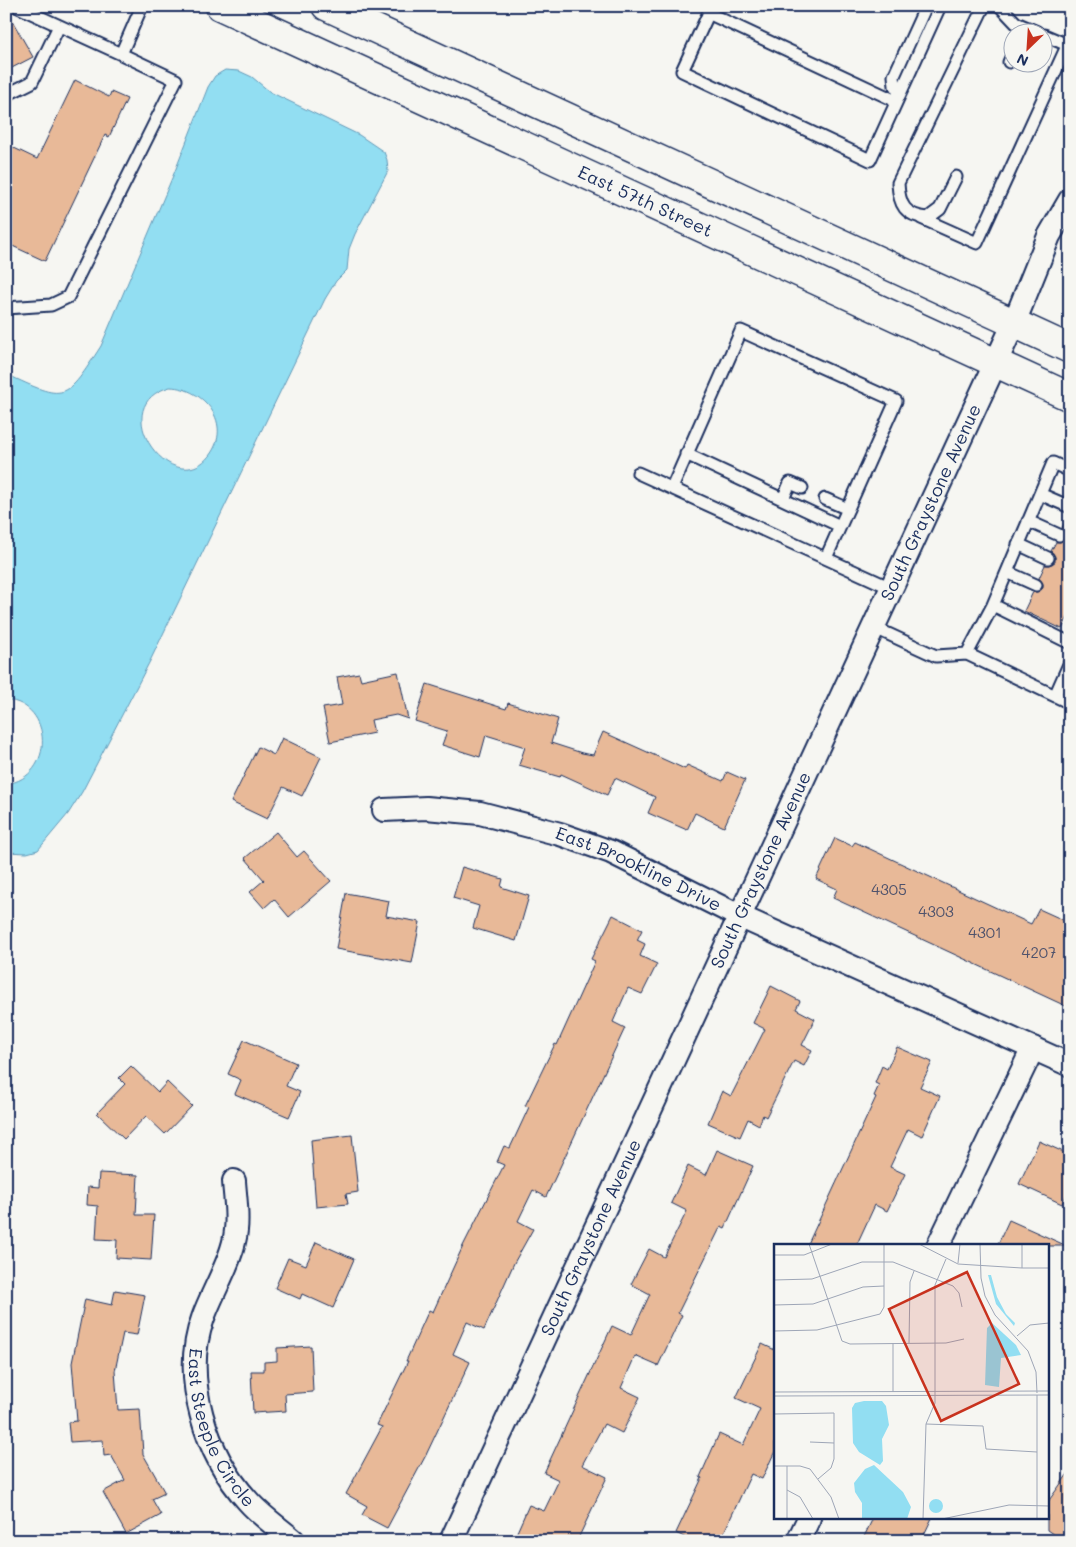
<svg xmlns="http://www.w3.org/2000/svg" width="1076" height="1547" font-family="Mali,sans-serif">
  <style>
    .water { fill: #92def2; stroke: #6298b7; fill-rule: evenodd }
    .building { fill: #e8b998; stroke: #1b2f5e }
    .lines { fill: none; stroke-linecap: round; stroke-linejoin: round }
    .lane-casing { stroke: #1b2f5e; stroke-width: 15 }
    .street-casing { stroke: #1b2f5e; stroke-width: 26 }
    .secondary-casing { stroke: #1b2f5e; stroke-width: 31 }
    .lane { stroke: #f6f6f2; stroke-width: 11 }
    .street { stroke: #f6f6f2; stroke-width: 22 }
    .secondary { stroke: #f6f6f2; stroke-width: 28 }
    .labels { text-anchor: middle; stroke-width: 5; stroke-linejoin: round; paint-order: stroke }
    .number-label { font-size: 15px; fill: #4e526c }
    .street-label { font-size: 18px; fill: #1b2f5e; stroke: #f6f6f2 }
    .inset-road { fill: none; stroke: #9ea6b7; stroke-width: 1 }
    .view { fill: #c8321e; fill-opacity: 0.15; stroke: #c8321e; stroke-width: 2.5 }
    .inset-edge { fill: none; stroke: #1b2f5e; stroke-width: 2.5 }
  </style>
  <rect width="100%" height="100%" fill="#f6f6f2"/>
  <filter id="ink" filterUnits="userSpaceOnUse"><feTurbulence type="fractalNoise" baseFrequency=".02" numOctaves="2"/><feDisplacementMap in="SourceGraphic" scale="10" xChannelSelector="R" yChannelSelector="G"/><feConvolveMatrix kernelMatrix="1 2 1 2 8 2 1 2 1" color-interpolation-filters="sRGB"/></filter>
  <g filter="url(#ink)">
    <!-- water -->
    <path class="water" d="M225,70L239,71L252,77L270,92L359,135L384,152L387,160L388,171L355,234L349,249L347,270L336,281L325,299L150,661L82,792L68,814L38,850L27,853L6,852V784C56,777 53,703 6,700V374C66,402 65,402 101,346L175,171L208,87L215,76ZM170,387C204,388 234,424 209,456C172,502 103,405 170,387Z"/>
    <!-- building -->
    <path class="building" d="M6,10L33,57L6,71Z
      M75,80L109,97L111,92L127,99L109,137L105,135L45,261L6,243V158L12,147L37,159Z
      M1069,514L1070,613L1062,629L1024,611L1033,592H1037L1043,588V584L1039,578L1045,565H1049L1055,562V557L1051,551L1056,542H1060L1066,538V534L1062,528Z
      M398,672L408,719L396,715L371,720L374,733L330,742L323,708L342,705L337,677L359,673L361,680Z
      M427,684L506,709L508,703L558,719L551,743L582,753L593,755L603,732L685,769L687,765L723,781L727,772L745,780L724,827L695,813L687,830L648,813L655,797L615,778L607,795L561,774L560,777L519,765L525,747L486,735L480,757L442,745L447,731L415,721Z
      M282,738L321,757L302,796L283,787L267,819L231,802L258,747L274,755Z
      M276,832L297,857L304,851L331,881L289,917L274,899L264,908L250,892L264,880L245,858Z
      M835,838L852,846L855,842L1031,924L1039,909L1070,923V1008L833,898L837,889L816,879Z
      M462,867L503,879L501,887L529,896L516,941L473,928L479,906L453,898Z
      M346,893L389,901L386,916L420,922L412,963L336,949Z
      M613,915L642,930L637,940L645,944L640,956L657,964L642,994L628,988L613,1022L625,1028L546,1197L533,1190L518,1221L533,1229L514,1263L484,1330L467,1322L453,1354L470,1362L426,1455L387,1528L362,1515L367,1506L346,1494L382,1427L377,1425L408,1361H406L429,1310L433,1312L463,1246L504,1165L497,1162L504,1146L510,1148L529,1107L525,1106L555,1044L557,1045L595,961L591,959Z
      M771,986L800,1001L796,1009L815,1019L802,1045L812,1050L804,1066L794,1061L766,1117L763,1115L759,1125L748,1119L740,1137L708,1123L722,1091L731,1096L765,1029L753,1023Z
      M244,1040L296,1063L286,1086L300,1092L289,1117L235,1094L241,1080L228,1074Z
      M897,1047L932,1062L920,1087L940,1096L922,1136L908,1129L890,1167L905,1174L887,1211L875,1205L856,1246H807L876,1097L874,1096L879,1085L875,1083L882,1066L887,1069Z
      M131,1066L158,1092L167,1082L192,1106L165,1134L146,1116L124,1139L97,1113L125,1084L119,1078Z
      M352,1135L358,1192L346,1194L348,1204L316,1207L311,1140Z
      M1039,1141L1070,1155V1187L1062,1204L1019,1184Z
      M717,1150L753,1166L725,1228L721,1226L678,1313L682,1315L658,1366L635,1356L621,1388L640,1397L622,1433L604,1424L582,1465L607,1477L577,1541H513L529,1505L544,1511L559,1480L544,1473L612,1326L631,1335L650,1294L631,1284L649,1249L664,1257L687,1211L671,1203L688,1166L706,1175Z
      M99,1173L138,1175L136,1215H154L151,1260L116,1258L117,1240L96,1239L98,1206L87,1205L88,1187L98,1188Z
      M1009,1220L1067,1246H997Z
      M316,1242L354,1259L333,1308L302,1294L300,1299L275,1288L288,1258L306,1265Z
      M115,1290L145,1295L137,1335L123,1333L115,1371L118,1410L140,1409L143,1454L165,1493L152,1499L161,1515L126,1534L103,1492L125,1480L111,1455L104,1456L103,1440L70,1442L68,1422L77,1421L72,1363L85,1299L112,1305Z
      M762,1344L775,1350V1451L762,1479L751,1474L720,1541H692L676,1533L702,1478L700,1477L719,1434L743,1445L760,1409L736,1398Z
      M311,1346L313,1392L285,1394L286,1411L253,1413L251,1371H264V1362L277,1361V1348Z
      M1070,1471V1541H1063L1047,1530V1503Z
      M873,1518H932L921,1541H862Z"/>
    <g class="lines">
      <!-- lane casing -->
      <g class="lane-casing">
        <path id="lane" d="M16,6L121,54L142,6
          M712,6L682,71L870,160L940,6
          M1000,6L1016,23L1037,32
          M708,13L896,101
          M1044,35L1070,46
          M1009,62L1014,51
          M900,94L895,86L894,76L926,6
          M6,95L32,82L59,26
          M956,177L940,209L928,218C905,216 899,205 898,183L984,6
          M921,218L977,243L1067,46
          M6,308L51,305L68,297L176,80L121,54
          M686,454L840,526
          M1070,471L1053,463L993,605L1070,643
          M638,473L891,588
          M672,488L741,331L896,401L826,558
          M1040,494L1070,507
          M783,499L790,483L802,488
          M825,499L848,509
          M1028,521L1059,535
          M1018,544L1048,558
          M1007,572L1036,585
          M873,627L936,656L967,654L993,605
          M967,654L1070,703
          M1055,696L1070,662"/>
      </g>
      <!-- street casing -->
      <g class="street-casing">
        <g id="street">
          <path id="s1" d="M384,810L426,808L480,813L560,834L611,852L741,917L1070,1065"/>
          <path id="s2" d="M234,1181C235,1197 238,1214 236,1230C234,1257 212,1292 203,1318C181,1378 206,1455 248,1501C261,1516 279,1528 294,1541"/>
          <path d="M938,1246L1033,1048"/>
          <path id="s3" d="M451,1541L1014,323L1049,236L1070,200"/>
          <path d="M798,1541L809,1518"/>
        </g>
      </g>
      <!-- secondary casing -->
      <g class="secondary-casing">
        <g id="secondary">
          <path id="s4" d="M220,6L1070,397"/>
          <path d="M326,6L1070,349"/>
        </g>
      </g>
      <!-- lane -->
      <use href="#lane" class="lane"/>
      <!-- street -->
      <use href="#street" class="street"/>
      <!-- secondary -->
      <use href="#secondary" class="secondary"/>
    </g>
  </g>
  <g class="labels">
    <!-- number labels -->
    <g class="number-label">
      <text x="889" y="895">4305</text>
      <text x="936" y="917">4303</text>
      <text x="985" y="938">4301</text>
      <text x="1039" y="958">4207</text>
    </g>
    <!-- street labels -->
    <g class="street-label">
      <text dy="6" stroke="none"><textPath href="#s4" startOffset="468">East 57th Street</textPath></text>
      <text dy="6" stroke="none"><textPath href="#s3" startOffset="1144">South Graystone Avenue</textPath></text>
      <text dy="6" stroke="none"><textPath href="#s1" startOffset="265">East Brookline Drive</textPath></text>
      <text dy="6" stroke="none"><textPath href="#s3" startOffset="739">South Graystone Avenue</textPath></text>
      <text dy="6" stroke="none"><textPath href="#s3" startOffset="334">South Graystone Avenue</textPath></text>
      <text dy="6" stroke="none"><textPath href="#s2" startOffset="260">East Steeple Circle</textPath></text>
    </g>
  </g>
  <!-- overview -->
  <g transform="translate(774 1244)">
    <rect width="275" height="275" fill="#f6f6f2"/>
    <path d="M214,31H217L223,53L232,70L241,79L240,82L222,60ZM218,79L242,101L247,111L227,114L225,143L211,141L213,84ZM90,157H108L112,162L115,181L108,195L109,217L106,221L85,208L79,199L78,164L81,159ZM100,221L129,248L137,263L133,275H88V259L81,248L80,239L91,225ZM155 262a7 7 0 1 1 14 0a7 7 0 1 1-14 0Z" fill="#92def2"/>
    <path class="inset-road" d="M35,0L68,97L76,100L172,99L190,95M145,0L184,20L248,24H275V0M206,0L207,34L211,52L221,71L254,107L262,128L263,149M0,11H30L58,0M184,19L186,0M248,24V0M0,36L38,35L88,18H119L179,42L185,49L188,63M0,61L39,60L89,43L110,42M0,87L43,86L106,70L110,63V0M243,92L256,81L275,79M119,99V148M135,99L136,38L140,27M0,148L275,147M0,152L275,151M0,170L60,169V215L57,224L44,235M152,180L209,182L212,205L263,208M36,198L60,199M0,222H26L36,225L57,253L65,275M13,222V275M13,246L26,253L39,275M149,275L152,180L161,159V41L172,15M168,275L235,261L275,262M263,275V151"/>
    <path class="view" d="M193,28L245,140L167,177L115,65Z"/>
    <rect width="275" height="275" class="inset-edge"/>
  </g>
  <!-- margin -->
  <rect width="1076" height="1547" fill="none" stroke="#f6f6f2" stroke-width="25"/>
  <rect x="12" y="12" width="1051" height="1522" fill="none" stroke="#1b2f5e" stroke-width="2" filter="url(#ink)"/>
  <!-- north arrow -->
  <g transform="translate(1028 48) rotate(205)"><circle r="24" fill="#f6f6f2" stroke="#9ea6b7"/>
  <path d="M0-4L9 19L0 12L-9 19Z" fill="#c8321e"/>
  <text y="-8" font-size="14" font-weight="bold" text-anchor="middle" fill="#1b2f5e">N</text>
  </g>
</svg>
